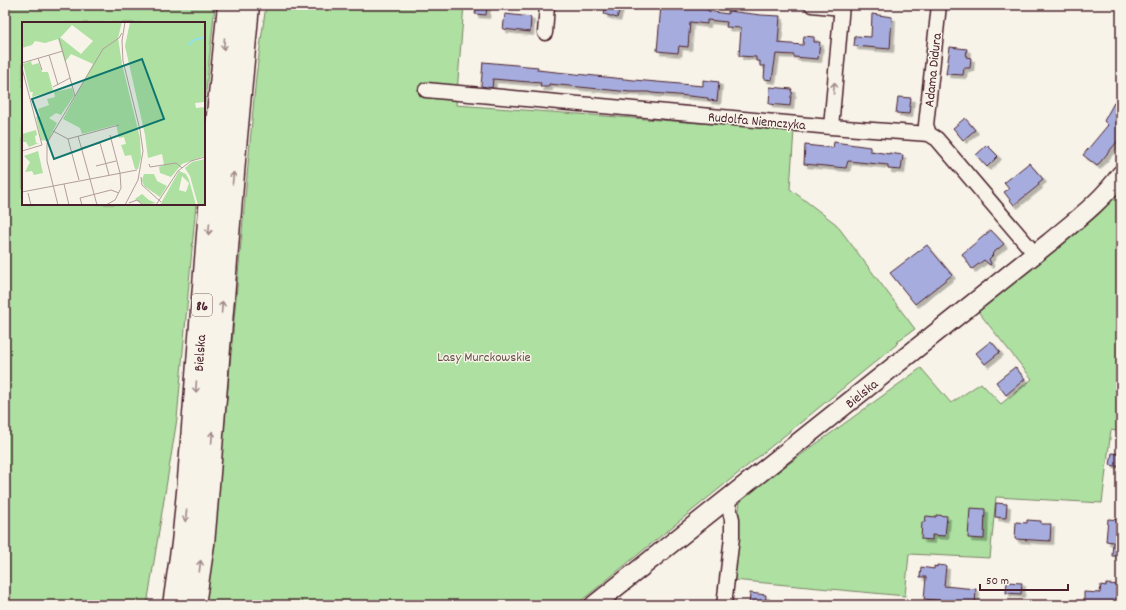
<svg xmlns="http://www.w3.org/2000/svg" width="1126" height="610" font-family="Dekko,sans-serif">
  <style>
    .green { fill: #ade0a1; stroke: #7c8066 }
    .building { fill: #a6adde; stroke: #4a1f2b; filter: url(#shadow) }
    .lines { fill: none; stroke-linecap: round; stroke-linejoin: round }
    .minor-casing { stroke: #4a1f2b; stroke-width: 17 }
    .tertiary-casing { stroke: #4a1f2b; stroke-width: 21 }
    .primary-casing { stroke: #4a1f2b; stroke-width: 25 }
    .minor { stroke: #f7f3e8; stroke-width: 14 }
    .tertiary { stroke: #f7f3e8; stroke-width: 18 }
    .primary { stroke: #f7f3e8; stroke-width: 22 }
    .oneway { stroke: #a0898a }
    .labels { text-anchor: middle; stroke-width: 3; stroke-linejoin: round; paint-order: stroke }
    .shield { fill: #f7f3e8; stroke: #7e5f64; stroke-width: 1 }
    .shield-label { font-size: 13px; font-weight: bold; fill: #4a1f2b }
    .street-label { font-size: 14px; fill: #4a1f2b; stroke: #f7f3e8 }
    .park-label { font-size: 14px; fill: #634f48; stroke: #f7f3e8 }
    .inset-river { fill: none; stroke: #90e1e6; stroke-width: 2 }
    .inset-road { fill: none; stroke: #b29e9c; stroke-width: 1 }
    .view { fill: #0f766e; fill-opacity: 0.15; stroke: #0f766e; stroke-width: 2 }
    .inset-edge { fill: none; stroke: #4a1f2b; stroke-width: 2 }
  </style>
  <defs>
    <filter id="shadow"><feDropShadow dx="3.5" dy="3.5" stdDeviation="0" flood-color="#0004"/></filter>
  </defs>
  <rect width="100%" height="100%" fill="#f7f3e8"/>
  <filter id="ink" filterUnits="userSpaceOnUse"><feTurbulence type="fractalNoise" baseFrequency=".025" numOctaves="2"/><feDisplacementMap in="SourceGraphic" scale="8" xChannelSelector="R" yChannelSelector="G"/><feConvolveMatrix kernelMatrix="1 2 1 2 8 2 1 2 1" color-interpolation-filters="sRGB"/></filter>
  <g filter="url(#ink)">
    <!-- green -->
    <path class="green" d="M5,5H215L204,110V23H23V204H196L177,419L147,605H5Z
      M266,5H464L456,105L794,130L790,189L836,224L915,329L899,340L896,345L576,605H205L214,542L256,76Z
      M1121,187V432L1111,430L1102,503L996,497L990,558L909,554L905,596L733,580L740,499L921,368L951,403L981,383L1001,404L1032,379L976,309Z"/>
    <!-- building -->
    <path class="building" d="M477,5H487L486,15L475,14Z
      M606,5H621L617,18L604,14Z
      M661,5H676L708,9V11L728,14V11L761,15L780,16L778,43L803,45L804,36L814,37V42H820L818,59L794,57V55L776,54L772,80L764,79L765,66H760V61H756V57L739,56L741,28L726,27L727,22L707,20V24L690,22L688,47L679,46L678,53L657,51Z
      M505,14L531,17L530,32L503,29Z
      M872,14L892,17L890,49L854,46L855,36L871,37Z
      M950,47L967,49L966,57L971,58L970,68H964L963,75L946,74Z
      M483,62L538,67L537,70L634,80L703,86V80L719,82L717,101L708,100V98L689,96L652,93L648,92H630L549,84V87H540L541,83L493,79L492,88L481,86Z
      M770,87L792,89L791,92L793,93L791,96L790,106L769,104Z
      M1121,90V137L1097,166L1083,155L1108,125L1104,121Z
      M898,97L911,98L909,114L896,113Z
      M965,118L975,130L963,140L953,128Z
      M834,142L870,147V151L889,154V153L903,155L901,170L888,169V165L848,161L846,168L804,164L805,145L833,148Z
      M987,145L998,156L987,167L976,155Z
      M1029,163L1043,179L1038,183L1039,185L1014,205L1004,192L1009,189L1004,183Z
      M991,230L1004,244L992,254L993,255L989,259L991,264L990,265L984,260L972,269L962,254Z
      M927,245L952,275L915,304L890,273Z
      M991,341L1000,352L985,364L976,353Z
      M1015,367L1025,379L1006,395L996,382Z
      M1112,453L1121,454V467L1110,465Z
      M996,503L1007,504L1006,518L995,517Z
      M970,508L985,509L984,539L968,538Z
      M936,515L947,516L945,536L932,535V540L921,539L922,522H925L926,516L936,517Z
      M1108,519L1121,520V556H1112L1113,542L1106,541Z
      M1027,520L1041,521V524H1051L1050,541L1015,539L1016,522L1027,523Z
      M937,565L946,566L944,586L976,589L975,605H958V602L924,599L926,577H920L921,567L934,569V566L937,567Z
      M1007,582L1022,583L1021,594L1006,593Z
      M1106,584L1121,585V605H1099V604L1084,602V592L1100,593L1101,585L1106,586Z
      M750,593L766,595L765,605H749Z"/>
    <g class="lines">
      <!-- minor casing -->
      <g class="minor-casing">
        <path id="minor" d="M812,5L841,8
          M545,33L547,5
          M426,90L831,127L929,134L937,139L1035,254
          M831,127L842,5
          M929,134L926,125L939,5
          M724,605L732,537V519L727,500"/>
      </g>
      <!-- tertiary casing -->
      <g class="tertiary-casing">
        <path id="tertiary" d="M594,605L1050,242C1075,221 1102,201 1121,174"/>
      </g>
      <!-- primary casing -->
      <g class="primary-casing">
        <path id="primary" d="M174,605L183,543L188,492L215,144L229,5
          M194,605L203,544L207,498L235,148L248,5"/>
      </g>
      <!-- minor -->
      <use href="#minor" class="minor"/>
      <!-- tertiary -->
      <use href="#tertiary" class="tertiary"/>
      <!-- primary -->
      <use href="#primary" class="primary"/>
    </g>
    <!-- one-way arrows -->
    <defs><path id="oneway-shaft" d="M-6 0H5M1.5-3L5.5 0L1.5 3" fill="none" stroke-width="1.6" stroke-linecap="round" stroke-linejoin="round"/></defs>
    <g class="oneway">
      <use href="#oneway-shaft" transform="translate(224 44) rotate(95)"/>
      <use href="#oneway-shaft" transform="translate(834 88) rotate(-85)"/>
      <use href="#oneway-shaft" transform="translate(233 178) rotate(-85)"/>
      <use href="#oneway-shaft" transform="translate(209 229) rotate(95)"/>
      <use href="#oneway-shaft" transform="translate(222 307) rotate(-86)"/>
      <use href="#oneway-shaft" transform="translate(196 387) rotate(94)"/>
      <use href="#oneway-shaft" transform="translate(212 437) rotate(-86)"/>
      <use href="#oneway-shaft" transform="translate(186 516) rotate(96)"/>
      <use href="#oneway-shaft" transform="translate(200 566) rotate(-83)"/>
    </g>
  </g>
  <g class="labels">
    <!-- shield labels -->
    <rect class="shield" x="192" y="294" width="20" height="22" rx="3"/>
    <g class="shield-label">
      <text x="202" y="310">86</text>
    </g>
    <!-- street labels -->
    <g class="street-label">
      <text transform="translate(932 70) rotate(-84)" y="5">Adama Didura</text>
      <text transform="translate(757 120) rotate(5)" y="5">Rudolfa Niemczyka</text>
      <text transform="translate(199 353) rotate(-86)" y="5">Bielska</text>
      <text transform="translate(861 393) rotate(-39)" y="5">Bielska</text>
    </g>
    <!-- park labels -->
    <g class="park-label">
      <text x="484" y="361">Lasy Murckowskie</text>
    </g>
  </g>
  <!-- overview -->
  <g transform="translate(22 22)">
    <rect width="183" height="183" fill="#f7f3e8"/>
    <path d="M0,0H100L96,16L100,42L118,116L119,135L116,147H113L109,133L103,134L99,123L104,122L102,115L97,116L94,103L60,112L58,106L41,97L71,42L49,32L43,40L36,17L23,21L13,19L10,23L0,26ZM50,3L71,19L59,32L39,16L37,17ZM108,0H183V80L173,81L174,86L183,85V134L160,142L149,155L138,151L137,145L142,143L140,132L126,136L123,113L103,24ZM9,39L10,43L17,41L20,50H26L31,68L28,70L10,75L11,70H8L1,42ZM50,66L52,74L39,93L34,91L27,96L35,101L26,119L19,118L14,95L18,94L16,87L27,83L25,77L33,75L32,70ZM14,108L15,113L13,114L14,121H17L7,125L4,120H0V112ZM16,129L21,151L12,153L10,149L3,150L8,140L2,134ZM183,137V183H176L168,154L163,146L170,140ZM157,149L164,152L167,158L174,183H138ZM160,154L167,161L164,170L157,168ZM122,152H132L135,159L145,164L138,175L122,164L120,158ZM120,172L127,178L134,181L122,183L113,177Z" fill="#ade0a1" fill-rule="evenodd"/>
    <path class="inset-river" d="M166,23L172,18L183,15"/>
    <path class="inset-road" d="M103,0L100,19L101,39L118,108L121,129L116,158L103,183M37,16L53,74M81,27L97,16L100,11M27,33L36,63M16,36L20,48M0,41L41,29M0,46L20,123L0,129M31,65L48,56M31,109L46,117L97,103M88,113L98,151M56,114L68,157M46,117L57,158M59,126L78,121L87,153M127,142L128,145L154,141L160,146M74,144L94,139M119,155L120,163L139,180M68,157L75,183M42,162L47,183M0,170L115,148M6,171L9,183M107,181L115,178L121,183M36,183L25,139V121L81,27M60,183L58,176L89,168L97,171M84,183L93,178L99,166L98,151M134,183L156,149L169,139L183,135"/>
    <path class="view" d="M120,37L142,97L32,137L10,77Z"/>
    <rect width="183" height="183" class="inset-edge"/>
  </g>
  <!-- margin -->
  <rect width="1126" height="610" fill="none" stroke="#f7f3e8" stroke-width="20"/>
  <rect x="10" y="10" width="1106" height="590" fill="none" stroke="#4a1f2b" stroke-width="1.5" filter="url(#ink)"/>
  <!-- scale -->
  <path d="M980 584v6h88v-6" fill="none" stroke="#4a1f2b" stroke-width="2"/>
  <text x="986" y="584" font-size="12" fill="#4a1f2b" stroke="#f7f3e8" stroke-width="3" paint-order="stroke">50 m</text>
</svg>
